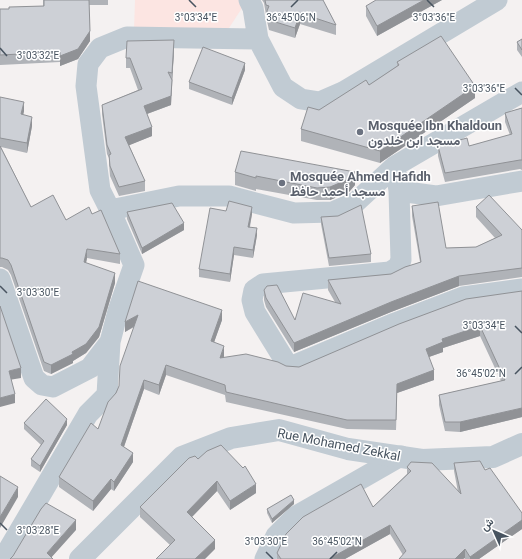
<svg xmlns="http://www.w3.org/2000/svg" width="522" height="559" font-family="Roboto,Vazirmatn,sans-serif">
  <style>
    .medical { fill: #fce5e2 }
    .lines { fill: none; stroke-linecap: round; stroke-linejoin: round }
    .minor { stroke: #c1cbd3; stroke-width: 21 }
    .tertiary { stroke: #c1cbd3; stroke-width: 22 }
    .wall { fill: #b0b3b8 }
    .shaded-wall { fill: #909296 }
    .building { fill: #cdd0d6; stroke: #909296 }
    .ticks { fill: none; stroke: #485460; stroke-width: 1.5 }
    .worship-dot { fill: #6b7280; stroke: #fff; stroke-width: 1.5 }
    .labels { text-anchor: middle; stroke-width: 3; stroke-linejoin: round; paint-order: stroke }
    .worship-label { font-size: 13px; font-weight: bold; fill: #5b616d; stroke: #fff; text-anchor: start }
    .street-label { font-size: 13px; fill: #485460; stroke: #fff }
    .ticks-label { font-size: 10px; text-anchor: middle; fill: #485460; stroke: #fff; stroke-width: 3; stroke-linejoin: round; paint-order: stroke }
  </style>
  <rect width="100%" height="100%" fill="#f4f1f1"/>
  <!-- medical -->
  <path class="medical" d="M135,0H242L244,5L227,31L134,30Z"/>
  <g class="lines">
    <!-- minor -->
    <path class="minor" d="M249,0L253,8L258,39L283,87L301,99L320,102L343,92L497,0
      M397,177L399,191L436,196L522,181
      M399,191L401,260L398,267L390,272L263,284L254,290L252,300L255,312L287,364L295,365L395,323L463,297L522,289
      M110,210L179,196H229L294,213L333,212L356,202L395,166L522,92
      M0,279L34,378L42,385L53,387L90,368L110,342
      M3,559L88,414L107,395L110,342L118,311L134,265L110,210L100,190L86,86L88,64L100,48L127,37L258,39
      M265,559L276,536L296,516L401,456"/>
    <!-- tertiary -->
    <path class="tertiary" d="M80,559L182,457L231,438L279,430L348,449L422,460L493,457L522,444"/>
  </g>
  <!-- wall -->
  <path class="wall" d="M43,0H108V5H89L90,41L78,59L60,66V62L0,65V9H9L43,6Z
    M262,0H323L336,25V35L300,24L295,38L269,30L267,21V15H266L264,3Z
    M442,0L377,36L366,16V6Z
    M522,39V57L517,50V42Z
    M174,50L171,105L147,114L152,136L129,145L145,181V191L119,196L110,176L109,164V158L107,154L102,114V105L138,90L130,68H126V58Z
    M397,62L475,98L380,163L301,141V129L319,110L369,85L397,66Z
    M245,70L232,105L189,89V82Z
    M0,97L24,111L23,115L32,126L27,153L1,147L31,207L66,220L92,214L120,254V264L87,258L86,263L115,283L99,337L86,353L73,361V363L51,374L44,371L11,275L8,270L2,267H0Z
    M522,108V170L520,169L445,182L438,156V146H469L510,135L505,122V113Z
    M235,172L355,185L349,192L330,200H317L256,189V191L235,185Z
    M412,206L446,248L476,247L495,238L476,217V207L522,230V277L459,286L391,312L294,352L266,307L264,300V290L295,320L335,302L328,290V280L391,274L420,262L412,216Z
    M226,211L252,214L250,227L257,235L253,258L234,255L230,282L199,277V269Z
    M127,212L184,230L142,254L127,219Z
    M321,217L371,254V262L329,266L321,224Z
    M522,291V417L460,432L445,431L439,405V395L501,381L480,336L443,348V352L429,357L434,380L397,393L396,430L347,429L226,402L225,395L166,375L159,395L144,389L124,447L133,462L114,491L111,489L93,511L59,487V477L98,429L119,386L134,327L125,332V322L222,320L214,342L224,356V358L286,366L299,367Z
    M24,423L67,425L40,472L31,466V459L41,445L24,429Z
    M198,459L256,493L230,510L217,491L192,517L215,549L170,545L140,517V507Z
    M454,463L485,470L522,513V529L479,559H465V558L463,559H399L403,555L390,534L345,559H277V553L373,507L407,474V467L458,492L454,471Z
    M294,504L272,523L267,513V509Z"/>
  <!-- shaded-wall -->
  <path class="shaded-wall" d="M424,0H442L377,36V26Z
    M300,13V24L295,38V28Z
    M90,31V41L78,59L60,66V56Z
    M174,40V50L172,82V73Z
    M245,63V70L232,105V98Z
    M172,80L171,105L144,115V106Z
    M475,86V98L380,163V151Z
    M24,102V111L21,124V114Z
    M32,117V126L27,153V143Z
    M152,127V136L125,147V137Z
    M355,172V185L349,192L330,200V187Z
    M252,207V214L248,234V227Z
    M184,223V230L142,254V248Z
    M257,228V235L253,258V250Z
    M234,247V255L230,282V274Z
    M87,249V258L84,272V262Z
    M115,273V283L99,337L86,353L73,361V363L51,374V365L72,352Z
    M459,276V286L391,312L294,352V343L391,302Z
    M222,310V320L211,351V341Z
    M138,315V324L125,332V322Z
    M480,326V336L443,348V352L426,358V349L442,339Z
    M224,346V356L220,368V358Z
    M166,365V375L159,395V385Z
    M21,368V378L9,380V371Z
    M434,370V380L397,393L396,430L397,384Z
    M144,380V389L121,455V445Z
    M15,394V403L0,407V398Z
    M522,408V417L460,432V422Z
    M67,419V425L40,472V466Z
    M133,453V462L114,491V482Z
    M111,479V489L93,511V501Z
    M217,481V491L187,522V512Z
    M256,484V493L230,510V501Z
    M18,487V497L0,528V517Z
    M294,500V504L272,523V519Z
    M76,520V530L50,559L47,553Z
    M522,520V529L479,559H470V557Z
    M390,525V534L345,559H329Z
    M215,540V549L205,559H195Z
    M465,549V558L463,559H455Z"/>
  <!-- building -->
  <path class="building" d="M44,0H89L90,31L78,49L60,56V52L0,55V9H9V7L44,6Z
    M265,0H323L336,25L300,13L295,28L269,20L267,11L269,6L266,5Z
    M376,0H424L377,26L366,6Z
    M441,36L475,86L380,151L301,129L308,107L319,110L366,80L369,85L399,65L397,62Z
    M522,39V50L517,42Z
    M174,40L172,73L168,72L172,80L171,96L144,106L152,127L125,137L145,181L119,187L110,166L109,155L111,154L107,145L102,105L142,89L130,58H126L127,41Z
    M203,47L245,63L232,98L189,82Z
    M0,97L24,102L21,114L32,117L27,143L0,138Z
    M522,108V160H520L445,173L438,146L467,138L469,146L512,134L505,113Z
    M0,146L31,207L53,195L66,220L89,207L92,214L101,210L120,254L87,249L84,262L115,273L99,327L86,344L72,352L73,354L51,365L44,362L11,265L8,260L2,258H0Z
    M241,151L355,172L349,179L330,187L317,188L256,176V178L235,172Z
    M489,195L522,230V268L459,276L391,302L294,343L266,298L264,290L267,286L277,285L295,320L303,293L341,304L328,280L391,274L405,267L421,262L412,206L438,202L446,248L476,247L502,235L476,207Z
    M229,201L252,207L248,227L257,228L253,250L234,247L230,274L199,269L210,208L226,211Z
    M172,203L184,223L142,248L127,212Z
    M361,205L371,254L329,258L321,217L338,216Z
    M138,281L222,310L211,341L224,346L220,358L246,354L278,362L286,366L299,367L399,324L466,299L522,291V408L460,422H445L439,395L505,380L480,326L442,339L443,342L426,349L434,370L397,384L396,420H347L226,392L225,385L166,365L159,385L144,380L121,445L133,453L114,482L111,479L93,501L59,477L91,423L98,429L108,402L116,393L119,386L120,366L138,315L125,322Z
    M0,306L21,368L9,371L15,394L0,398Z
    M46,399L67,419L40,466L31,459L44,441L24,423Z
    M221,445L243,468L245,466L256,484L230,501L217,481L187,512L215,540L195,559H156L175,540L140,507L189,458L195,456L198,459L207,451Z
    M480,461L485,470L490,468L522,513V520L470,557L465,549L455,559H399L406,551L390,525L329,559H281L277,553L286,534L303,517L361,484L373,507L411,471L407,467L411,462L432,463L461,494L454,463Z
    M0,476L18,487L0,517Z
    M291,495L294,500L272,519L267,509Z
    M46,503L76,520L47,553L53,559H10L13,556L41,509Z"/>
  <!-- ticks -->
  <path class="ticks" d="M189,0L196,7M427,0L434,7M291,7L298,0M0,48L7,56M515,88L522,95M0,286L7,293M515,326L522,333M515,374L522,367M0,523L7,530M266,552L273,559M330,559L337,552"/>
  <!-- markers -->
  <g class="worship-dot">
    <circle cx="360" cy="132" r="4"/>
    <circle cx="282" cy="183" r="4"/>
  </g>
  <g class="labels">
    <!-- worship labels -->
    <g class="worship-label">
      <text x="368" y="130">Mosquée Ibn Khaldoun<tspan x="368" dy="15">مسجد ابن خلدون</tspan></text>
      <text x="290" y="181">Mosquée Ahmed Hafidh<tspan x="290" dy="15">مسجد أحمد حافظ</tspan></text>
    </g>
    <!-- street labels -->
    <g class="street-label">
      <text transform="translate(339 444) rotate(11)" y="5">Rue Mohamed Zekkal</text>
    </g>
  </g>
  <g class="ticks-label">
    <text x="196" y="21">3°03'34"E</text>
    <text x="291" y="21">36°45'06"N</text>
    <text x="434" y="21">3°03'36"E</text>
    <text x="38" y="59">3°03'32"E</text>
    <text x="484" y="92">3°03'36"E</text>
    <text x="38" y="296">3°03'30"E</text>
    <text x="484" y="329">3°03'34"E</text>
    <text x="481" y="377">36°45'02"N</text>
    <text x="38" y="534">3°03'28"E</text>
    <text x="337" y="545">36°45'02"N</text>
    <text x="266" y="545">3°03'30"E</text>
  </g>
  <!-- north arrow -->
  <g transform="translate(494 531) rotate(315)" stroke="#ffffff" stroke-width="3" paint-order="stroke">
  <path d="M0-3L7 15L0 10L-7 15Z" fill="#485460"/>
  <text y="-6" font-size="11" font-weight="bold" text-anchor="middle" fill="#485460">ش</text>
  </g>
</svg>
